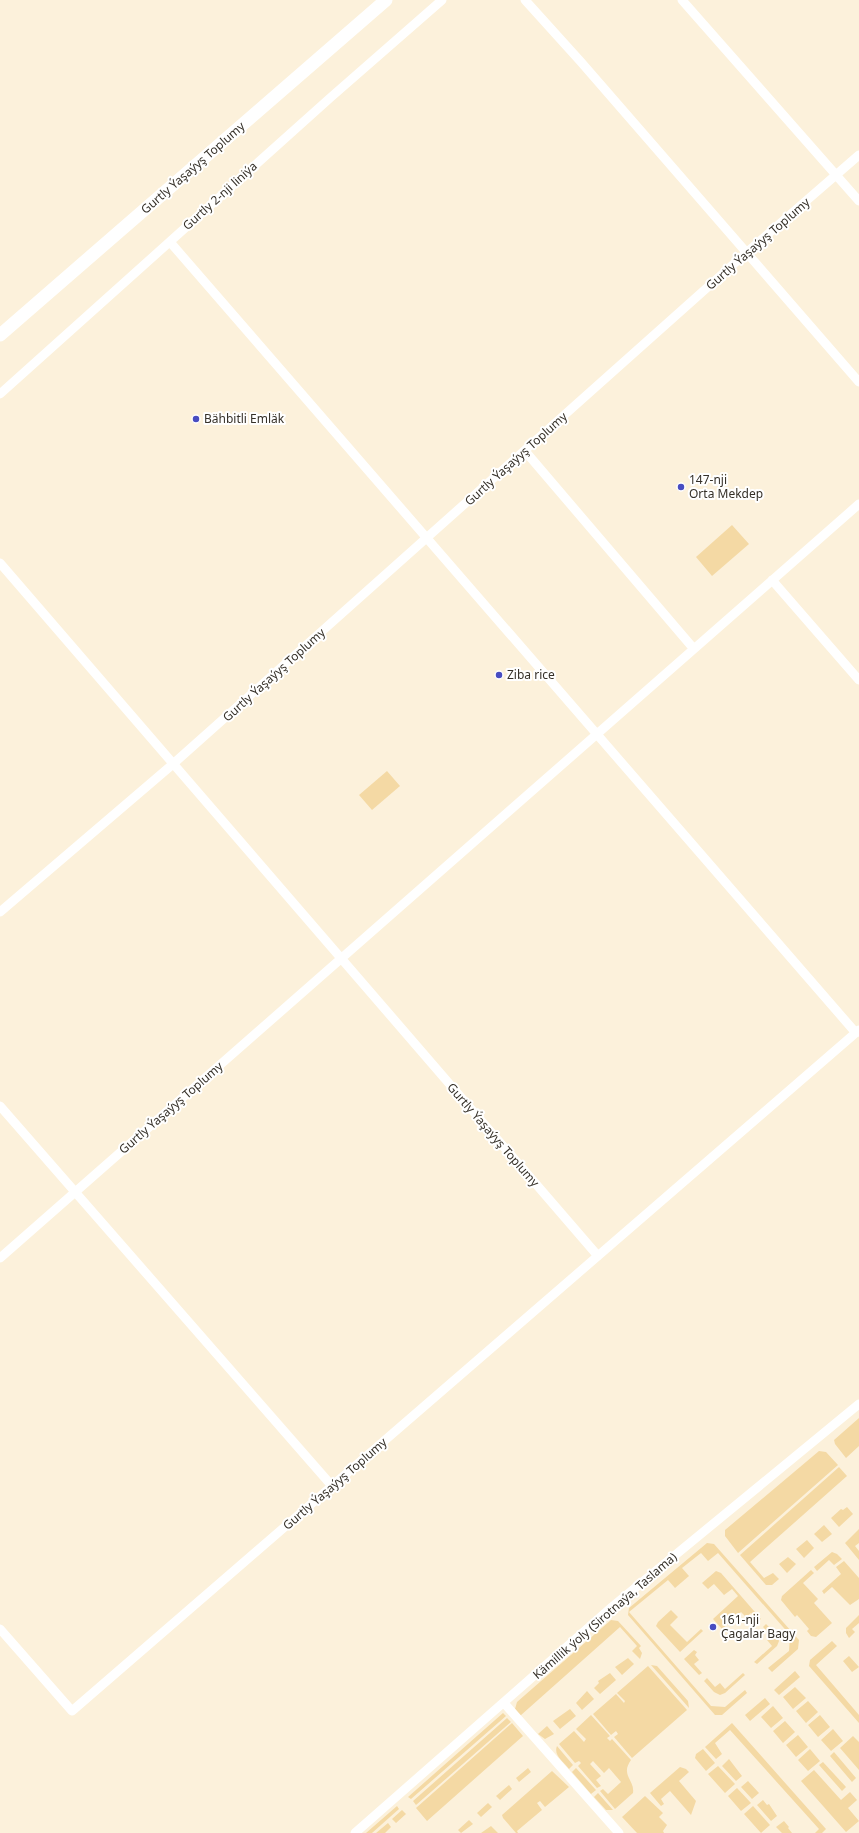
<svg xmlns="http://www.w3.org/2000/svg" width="859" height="1833" font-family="'Noto Sans',sans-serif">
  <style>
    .green { fill: #f4d9a4 }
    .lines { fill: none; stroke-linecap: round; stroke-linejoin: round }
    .street { stroke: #fff; stroke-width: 9 }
    .secondary { stroke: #fff; stroke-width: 13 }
    .poi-dot { fill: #474cc1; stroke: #fff; stroke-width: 1.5 }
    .labels { text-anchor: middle; stroke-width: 4; stroke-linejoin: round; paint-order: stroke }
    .street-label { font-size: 12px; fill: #353028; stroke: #fff }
    .poi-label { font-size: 12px; fill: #353028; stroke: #fff; text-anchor: start }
  </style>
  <rect width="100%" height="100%" fill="#fcf1db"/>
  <!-- green -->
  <path class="green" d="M732,525L749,544L712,576L696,557Z
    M387,771L400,786L372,810L359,795Z
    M859,1418V1446L846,1458L835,1444L834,1440Z
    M819,1451L826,1452L838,1465L738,1553L725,1536V1530Z
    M839,1467L847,1476L750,1562L764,1578L773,1573L779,1579L772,1585H766L740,1555Z
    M847,1507L853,1514L839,1527L831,1518L841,1509L843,1510Z
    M824,1525L832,1534L822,1542L814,1534Z
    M859,1529V1543L855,1546L859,1551V1560L845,1543Z
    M807,1540L814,1548L804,1558L796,1549Z
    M707,1543L714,1544L799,1640L798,1649L772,1672L768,1668L789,1651L790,1635L718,1553L708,1561L701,1553L682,1568L689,1576L675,1588L668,1580L629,1612L711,1706L725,1707L745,1690L747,1693L722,1715H715L628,1615L629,1608Z
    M832,1552L837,1554L842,1559L834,1565L829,1560L817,1571L814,1567Z
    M788,1557L796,1564L787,1573L779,1564Z
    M844,1561L859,1578V1599L850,1605L832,1587L824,1594L822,1591L841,1574L836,1567Z
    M811,1570L814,1573L803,1583L818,1599L814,1603L832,1623L816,1637L811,1636L807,1631L809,1629L797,1615L795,1617L781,1600L782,1596Z
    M716,1571L721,1573L761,1619L758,1621L751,1613L746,1617L741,1612L722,1629L713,1619L738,1596L732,1589L724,1595L714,1584L708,1589L702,1583Z
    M671,1610L678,1617L670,1625L687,1642L701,1629L703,1631L680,1652L656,1626L658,1622Z
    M859,1615V1623L852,1629L855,1632L849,1638L846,1633V1628Z
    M611,1620L618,1621L641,1646L639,1648L642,1653L640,1659L632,1651L637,1646L620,1627L520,1716L515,1709L517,1702Z
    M766,1624L777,1635L779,1641L777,1646L757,1664L754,1662L772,1646L767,1640L772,1636L763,1627Z
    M832,1641L837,1646L816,1665L859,1715V1723L809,1666L810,1660Z
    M694,1650L697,1652L695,1655L699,1660L694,1664L702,1673L699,1675L684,1659Z
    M849,1656L859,1667L852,1672L843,1661Z
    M628,1658L634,1664L622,1675L615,1667Z
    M651,1665L657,1666L688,1701L689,1708Z
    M648,1666L687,1710L632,1758L614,1737L618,1734L616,1731L611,1735L593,1714L616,1694L624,1703L625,1701L617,1693Z
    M795,1671L800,1677L779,1695L774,1690Z
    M610,1673L616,1680L600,1694L594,1688L599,1683L598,1681Z
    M743,1673L745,1675L725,1693L720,1695L714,1692L704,1681L707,1678L715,1687L720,1683L725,1689Z
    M795,1687L806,1698L793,1709L783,1697Z
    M587,1691L594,1699L582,1710L576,1703Z
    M765,1698L770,1704L750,1721L745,1715Z
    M808,1701L818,1712L806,1723L796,1711Z
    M773,1706L783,1718L771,1728L761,1717Z
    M570,1709L576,1716L560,1729L553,1721Z
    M503,1713L506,1716L411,1799L408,1797Z
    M591,1715L610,1736L607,1738L610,1741L612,1739L631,1760C620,1775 635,1780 633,1793L615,1809L600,1791L603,1789L608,1794L621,1782L609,1768L604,1773L593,1761L590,1764L601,1776L596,1780L601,1786L597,1788L578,1766L581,1763L579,1761L575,1763L559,1744L574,1731L584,1742L586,1739L576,1729Z
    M820,1715L830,1727L818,1737L808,1725Z
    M507,1718L511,1722L416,1805L413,1801Z
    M785,1721L795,1732L783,1743L773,1731Z
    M512,1723L523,1736L427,1821L416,1808Z
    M732,1723L826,1829L822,1833H815L819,1829L730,1730L715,1743L722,1754L716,1759L705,1747Z
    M547,1726L554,1734L545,1739L538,1734Z
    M833,1729L843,1741L831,1751L821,1740Z
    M798,1735L808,1747L796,1757L786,1745Z
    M853,1736L859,1742V1770L840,1748Z
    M557,1746L573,1765L569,1769C564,1762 553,1755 557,1746Z
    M703,1749L715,1763L706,1771L695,1758L696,1754Z
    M810,1749L820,1761L808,1771L798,1760Z
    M834,1752L856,1778L852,1782L830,1756Z
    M729,1759L742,1776L736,1781L722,1766Z
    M823,1762L846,1787L842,1791L819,1765Z
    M718,1766L735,1784L725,1793L708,1774Z
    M680,1767L686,1769L689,1772L679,1781L696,1801L691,1815L670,1791L661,1799L664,1804L661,1806L650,1793Z
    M528,1768L531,1772L519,1782L516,1778Z
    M576,1768L596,1790L591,1794L572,1772Z
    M814,1770L841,1800L850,1792L857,1800L848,1808L859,1821L846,1832L801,1781Z
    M552,1771L569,1787L545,1807L540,1801L537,1803L542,1810L517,1831L518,1833H516L503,1818L502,1815Z
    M748,1781L759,1793L752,1799L741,1787Z
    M509,1785L512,1789L500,1800L496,1796Z
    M737,1788L751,1803L741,1811L728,1796Z
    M598,1793L613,1810H606L594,1797Z
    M645,1796L663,1813L659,1817L667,1825L663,1831L664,1833H637L622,1817Z
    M763,1800L767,1805L769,1804L777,1816L771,1821L757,1805Z
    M488,1803L492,1807L481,1817L477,1813Z
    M397,1806L399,1809L372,1833H366Z
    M753,1806L770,1825L761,1833L744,1814Z
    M402,1810L406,1814L396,1823L392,1819Z
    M469,1820L473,1824L461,1833L458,1830Z
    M784,1821L789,1827L788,1828L792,1833H782L776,1827Z
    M388,1823L391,1827L385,1833H376Z
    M491,1826L498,1833H481Z"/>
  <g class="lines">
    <!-- street -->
    <path class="street" d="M525,0L581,62L859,382
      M682,0L859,201
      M170,242L856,1033
      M0,394L330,98L442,0
      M525,451L694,649
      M0,563L598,1256
      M772,580L859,680
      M0,912L173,764L746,253L859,155
      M0,1106L332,1486
      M0,1258L859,504
      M0,1629L72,1711L859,1030
      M504,1703L619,1833
      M355,1833L612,1607L859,1404"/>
    <!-- secondary -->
    <path class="secondary" d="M0,335L386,0"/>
  </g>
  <!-- markers -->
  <g class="poi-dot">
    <circle cx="196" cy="419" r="4"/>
    <circle cx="681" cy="487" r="4"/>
    <circle cx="499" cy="675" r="4"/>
    <circle cx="713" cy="1627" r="4"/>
  </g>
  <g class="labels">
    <!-- street labels -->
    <g class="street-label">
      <text transform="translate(193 168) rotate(-41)" y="4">Gurtly Ýaşaýyş Toplumy</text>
      <text transform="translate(220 196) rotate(-42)" y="4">Gurtly 2-nji liniýa</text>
      <text transform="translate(758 244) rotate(-41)" y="4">Gurtly Ýaşaýyş Toplumy</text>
      <text transform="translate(516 459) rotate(-42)" y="4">Gurtly Ýaşaýyş Toplumy</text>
      <text transform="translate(274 675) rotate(-42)" y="4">Gurtly Ýaşaýyş Toplumy</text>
      <text transform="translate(171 1108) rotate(-41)" y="4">Gurtly Ýaşaýyş Toplumy</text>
      <text transform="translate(493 1135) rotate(49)" y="4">Gurtly Ýaşaýyş Toplumy</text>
      <text transform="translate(335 1484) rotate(-41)" y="4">Gurtly Ýaşaýyş Toplumy</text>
      <text transform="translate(605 1616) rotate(-41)" y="4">Kämillik ýoly (Sirotnaýa, Taslama)</text>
    </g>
    <!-- poi labels -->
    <g class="poi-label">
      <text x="204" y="423">Bähbitli Emläk</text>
      <text x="689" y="484">147-nji<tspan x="689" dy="14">Orta Mekdep</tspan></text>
      <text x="507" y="679">Ziba rice</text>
      <text x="721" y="1624">161-nji<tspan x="721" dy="14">Çagalar Bagy</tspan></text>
    </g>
  </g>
</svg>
